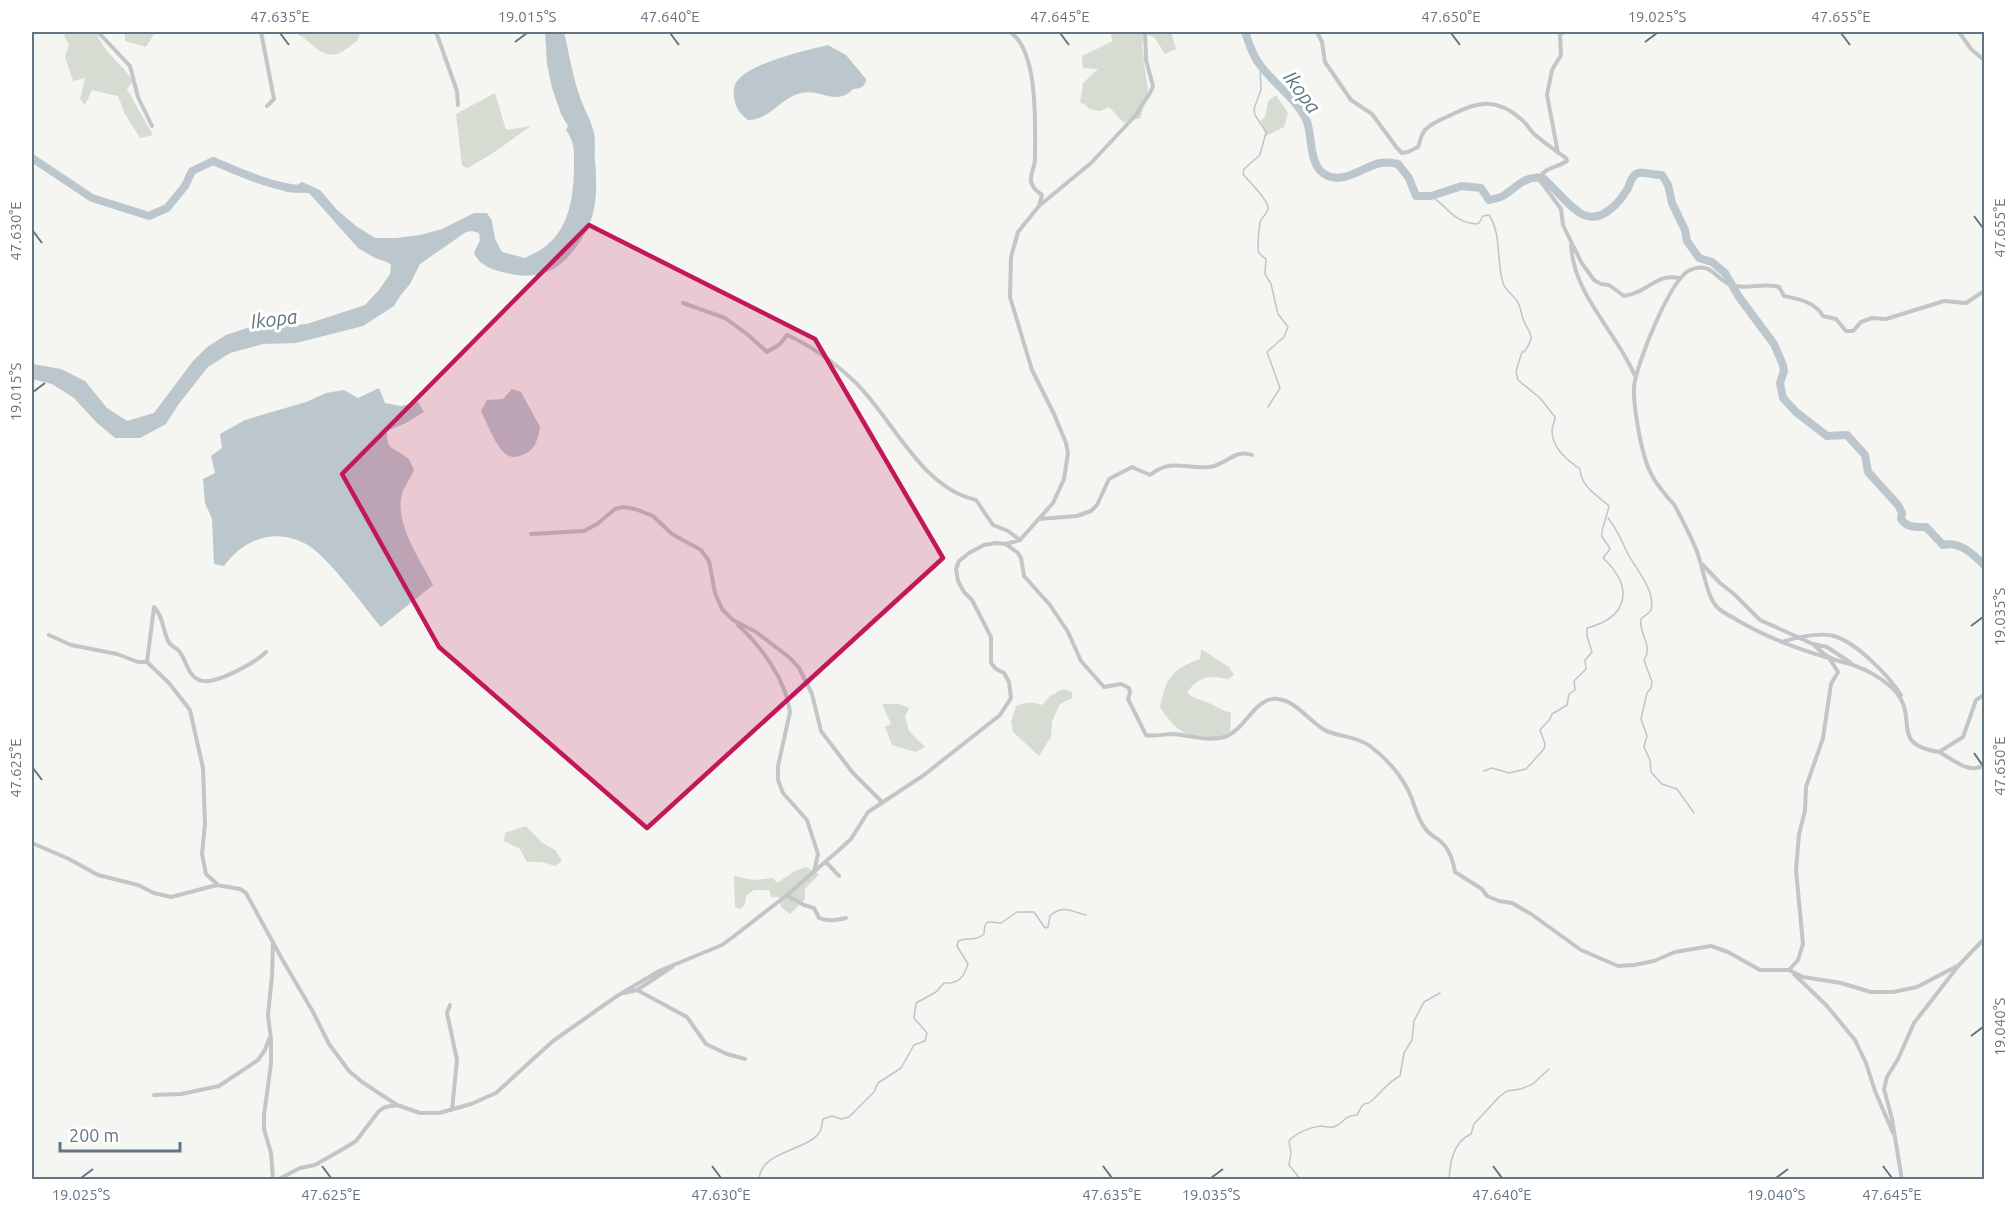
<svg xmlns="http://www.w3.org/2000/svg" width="2016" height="1211" font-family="Ubuntu,sans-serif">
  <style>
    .green { fill: #d6dcd2 }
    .water { fill: #bbc7cc }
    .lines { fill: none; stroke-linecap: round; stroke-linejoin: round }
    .stream { stroke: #bbc7cc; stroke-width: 1.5 }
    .river { stroke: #bbc7cc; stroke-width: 8 }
    .minor { stroke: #c2c6c9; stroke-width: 4 }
    .marked { fill: #c2185b; fill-opacity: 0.2; stroke: #c2185b; stroke-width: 4.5; stroke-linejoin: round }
    .ticks { fill: none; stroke: #637483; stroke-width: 2 }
    .labels { text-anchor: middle; stroke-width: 6; stroke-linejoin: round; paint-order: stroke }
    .water-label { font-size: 20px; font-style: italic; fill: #5f7780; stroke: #fff }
    .neatline { fill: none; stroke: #637483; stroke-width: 2 }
    .ticks-label { font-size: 15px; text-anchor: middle; fill: #637483 }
  </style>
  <rect width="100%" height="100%" fill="#f5f5f1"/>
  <!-- green -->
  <path class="green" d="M66,32H96C102,51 122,64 133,81L127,89L153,135L140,138L125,114L118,96L92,90L85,105L80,99L85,78L73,81L65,57L69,45L64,36Z
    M125,32H155L146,47L125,41Z
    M293,32H360L358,40C352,44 344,52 337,54C318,58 309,37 293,32Z
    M1110,32H1171L1176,49L1165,54L1155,38L1144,33L1142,46L1148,92L1140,119H1131L1124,123L1109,107L1100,111L1089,109L1085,104L1080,103L1083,83L1098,69L1083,68L1082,56L1113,41Z
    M495,93L506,130L531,126L493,153L468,168L462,166L456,114Z
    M1276,95L1288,113L1284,127L1266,136L1261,120L1265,117L1268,101Z
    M1201,649L1229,667L1234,675L1228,679C1209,675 1200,676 1187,692C1193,699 1198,698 1206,702C1215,705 1221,710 1231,713L1230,737C1198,745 1177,735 1160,707C1166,678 1172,669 1200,659Z
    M1063,689L1072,692V698L1060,704L1052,721L1051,737L1039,756L1013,732L1011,722L1016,706C1026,702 1031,701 1042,705L1050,696Z
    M882,704H899L909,708L905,716L909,731L925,747L916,752L892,745L885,727L891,724Z
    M526,826L541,842L555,850L562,861L555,866L542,862H527L520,849L504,841L505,833Z
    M806,867L819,874L805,889V899L790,914L781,907L779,897H771L769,890H754L746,896L745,904L741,909L735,907L734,876L754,880L773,878L777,883L795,871Z"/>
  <!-- water -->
  <path class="water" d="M545,32H564C569,52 572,74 579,94C583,108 591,119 594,133C596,142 594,151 595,160C598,199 597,223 570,255C556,271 539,278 517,275C501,272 481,269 474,253L480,240L479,233L472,231L466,232L420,264L410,284L400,296L394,306L363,326L296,343L263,344L230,353L208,367L178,405L166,424L140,438H115L96,422L74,398L52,384L32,379V364L61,369L85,381L107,408L127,421L154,413L193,361L207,347L226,335L247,328L307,324L365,305L379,290L390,274L391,265L387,262L375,258L358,248L309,193L285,192L302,182L320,190L337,210L356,226L375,238H396L420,235L442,229L474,213H487L492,221L495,239L502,252L525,258C532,254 540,251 546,246C570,227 574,194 574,165C574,150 575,143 566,130L568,126L561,114L552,88L547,64Z
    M828,45L846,55L866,79C866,86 860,89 853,89C836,107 821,88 801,93C780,98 770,120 748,120C740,114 735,107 734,97C733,91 734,84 738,80C751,63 807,50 828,45Z
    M379,388L385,403L401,406L418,402L424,412L406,423L387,431C387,453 394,446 406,457C410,459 412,466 414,470C411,477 404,487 402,494C394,523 421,561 433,585L381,627C364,607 327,555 306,544C274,527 244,539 224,566L214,564L212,519L205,503L203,479L215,473L211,456L222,448L220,434L245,420L306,402L326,393L344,390L358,398Z
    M512,389L521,392L540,427C538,438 536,449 525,454C519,456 513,459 507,455C496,448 487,423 481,411L487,400L503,399Z"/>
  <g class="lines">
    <!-- stream -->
    <path class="stream" d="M1260,65L1261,90L1254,109L1255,115L1266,132L1260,155L1244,169L1243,174C1249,182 1268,199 1268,208C1268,213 1263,216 1261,220C1259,223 1257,249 1259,253C1260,254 1264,258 1266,259L1265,274L1271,284L1278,314L1288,327L1284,337L1267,352L1280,388L1268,407
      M1431,196C1448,207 1453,222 1476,224L1479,223L1483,216L1489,215C1502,235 1496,260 1503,283C1505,290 1513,295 1517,301C1521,307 1521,313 1523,319C1529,335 1537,334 1524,352H1522L1516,371L1518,380L1540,398L1555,417C1555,422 1552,426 1552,431C1552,447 1568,461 1580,469C1581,487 1597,495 1609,506C1608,513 1600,532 1602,536C1603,540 1608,544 1610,549L1603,558C1634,587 1629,617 1587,628V636L1592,652L1585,660L1586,669L1574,681L1575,690L1569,694L1567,705L1552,714L1550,719L1540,730L1545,744L1544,749L1526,769L1509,773L1492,768L1484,771
      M1608,518C1618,530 1621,540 1628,554C1636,569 1656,591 1651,610C1649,614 1644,616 1641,619C1638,634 1654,645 1644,660L1652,682L1651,688L1647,693L1641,719L1647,736L1644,747L1650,760L1651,772L1662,784L1677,789L1694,813
      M759,1180C760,1151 806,1151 819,1133C822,1129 822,1123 823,1119L832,1116L841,1119L849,1117L874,1092L878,1083L901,1068L914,1045L925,1041L927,1033L914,1018L916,1003L936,992L944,983C959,984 964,977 968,964L957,946L958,941C968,937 975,942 984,934C985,917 988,923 1001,923L1017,912H1034L1045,928L1048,927L1050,916C1063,904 1072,912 1086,915
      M1301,1180L1289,1165L1291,1153L1289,1141C1296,1133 1310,1127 1321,1126C1326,1126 1331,1129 1336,1126C1346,1121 1343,1116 1357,1115C1359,1112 1360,1109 1362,1106C1368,1100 1364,1106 1370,1102C1381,1094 1387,1082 1400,1076L1404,1053L1412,1040L1414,1021L1424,1002L1440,993
      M1449,1180C1450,1162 1453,1142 1471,1134L1474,1124L1499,1097L1507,1091L1521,1089L1533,1084L1549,1069"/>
    <!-- river -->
    <path class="river" d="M1245,32C1249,43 1252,55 1260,65C1273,83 1299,101 1307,122C1313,138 1308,168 1328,176C1345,183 1363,167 1380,163C1386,162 1393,163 1398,164L1409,178L1416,196H1431L1462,186L1481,188L1489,200C1494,199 1499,198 1503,196C1517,187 1525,175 1543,178C1555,188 1570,209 1584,215C1602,223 1620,202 1628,188C1630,183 1632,175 1638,173C1645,172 1655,175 1662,175L1668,185L1672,203L1685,230L1687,241L1699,258L1712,262L1725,273L1739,297L1774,344L1783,365L1784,371L1780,383L1783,398L1796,412L1827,436L1847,435L1865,455L1868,472L1898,505L1902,513L1901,519C1907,528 1916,527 1926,527L1943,545C1960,541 1973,554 1984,565
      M32,158L92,198L149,216L167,208L185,186L192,171L213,161C239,172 272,187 299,189"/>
    <!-- minor -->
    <path class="minor" d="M98,32L130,66L138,97L152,126
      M261,32L274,99L267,106
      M436,32L457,91L458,105
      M1010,32C1039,51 1035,127 1035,159C1035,167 1030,174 1031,181C1032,188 1037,191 1042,195L1039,206
      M1317,32L1322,42L1325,62L1351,100L1372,114L1397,148L1402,153L1408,152L1418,147C1420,142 1421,134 1425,130C1431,123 1444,118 1453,114C1479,101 1497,98 1521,119C1526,123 1529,128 1533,133C1543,142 1555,150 1566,158L1567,161C1557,168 1544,167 1539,179L1561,209L1563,225L1581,262L1594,280L1601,284L1609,285L1624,296C1648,293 1655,273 1679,278
      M1959,32L1971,49L1984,60
      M1558,153L1547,95L1552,70L1561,55L1560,35L1564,32
      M1571,245C1574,296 1616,331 1635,376
      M683,303L725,318L747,334L767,352L780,344L787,335C812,346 836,364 855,382C893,419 921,488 976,500L993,525L1008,531L1020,540
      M1039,519L1077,516L1091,511L1097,505L1109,479L1132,467L1150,475C1172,458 1184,469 1209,467C1225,466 1235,448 1252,455
      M531,534L584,531L597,524L615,509L623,507L635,509L653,516L672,534L701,550L709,561L715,593L722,609L733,620L756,632L790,658L799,668L812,694L821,731L853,773L882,802
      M1007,545L1018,553L1021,558L1024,576L1050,605L1068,632L1081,661L1104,687L1121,684L1129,688L1130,693L1128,699L1146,735C1155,737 1163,734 1173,734C1191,735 1210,743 1227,736C1246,728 1256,696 1278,699C1296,701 1308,720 1323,729C1335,737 1355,735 1370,746C1387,759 1404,778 1412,799C1416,810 1418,819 1425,828C1428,834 1434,836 1439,840C1449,848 1453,859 1455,872L1482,889L1487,896L1499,901L1512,903L1531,914L1581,950L1618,966L1634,965L1654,961L1675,952L1711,946L1728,952L1760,970H1789L1803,977L1841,983L1871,992H1893L1917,987L1959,965
      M1702,564L1720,583L1734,594L1760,620L1813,644L1827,647L1851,663
      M738,625C761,646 786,680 790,712L778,766V780L783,793L807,820L818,854L814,872
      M49,635L71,645L117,654L138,662H147L169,683L190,710L203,768L205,824L202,854L206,874L217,884
      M1782,642C1798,637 1818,632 1834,636C1857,643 1888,675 1901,695
      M1813,644C1818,649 1824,655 1831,658C1838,662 1846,662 1853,665C1868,670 1885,680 1896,692C1919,720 1889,744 1939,752L1963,737L1976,700L1984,695
      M147,662L154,607C163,616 163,630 168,641C171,647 174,646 178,650C187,659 186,674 199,680C213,687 256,662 266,652
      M1939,752C1953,759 1969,775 1984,765V761
      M32,843L69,859L98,875L138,885L154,893L171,897L217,885L240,889L246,893L282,959L313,1012L329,1044L349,1071L362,1082L397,1105L420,1113H439L471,1104L496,1093L553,1041L617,996L659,971L722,945L733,937L787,895L839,850L851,839L868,812L924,775L1000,715L1011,698L1009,682L1004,673L996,669L991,663V637L972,600L964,592L958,581L956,569L959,561L969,553L984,545L996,543L1006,544L1020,540L1053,503L1064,479L1068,453L1066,443L1054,414L1032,370L1010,297L1011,257L1018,232L1039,206L1091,163L1135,116L1150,93L1153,86L1146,60L1145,32
      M826,862L839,876
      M788,896L804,905L814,908L819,918C828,922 837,920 846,918
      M1789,970L1798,960L1803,944L1796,870L1799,834L1805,811L1806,787L1823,738L1831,684L1838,672L1829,658C1797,649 1766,637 1737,620C1731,616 1723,613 1718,608C1706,597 1703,565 1696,549C1690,535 1683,521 1676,508C1674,503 1668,499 1665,494C1658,486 1652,477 1648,467C1641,450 1633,405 1634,387C1636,365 1670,279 1690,270C1711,261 1715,278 1729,284C1746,291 1763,282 1779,287L1784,296C1799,299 1815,302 1823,316L1836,319L1846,331H1853L1861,322L1872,318L1886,319L1944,301L1966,303L1984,291
      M1794,974L1827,1006L1855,1040L1866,1063L1875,1091L1893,1133
      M637,990L687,1017L706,1044L727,1054L745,1059
      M624,993L637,990L672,967
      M450,1005L447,1013L457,1060L452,1110
      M154,1095L181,1094L219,1086L258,1060L265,1050L269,1039
      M273,1180L271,1153L264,1129V1115L271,1064V1040L268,1015L272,976L273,942
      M277,1180L300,1168L315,1165L343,1149L356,1141L379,1111L385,1107L397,1105
      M1902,1180L1892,1119L1884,1089L1887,1077L1898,1059L1914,1023L1959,965L1984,939"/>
  </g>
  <!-- marked area -->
  <path class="marked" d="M589,225L815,339L943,558L647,828L439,647L342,474Z"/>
  <!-- ticks -->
  <path class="ticks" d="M280,33L289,45M670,33L679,45M1060,33L1069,45M1451,33L1460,45M1841,33L1850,45M515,42L527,33M1645,42L1657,33M1974,216L1983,228M33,231L42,243M33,392L45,383M1971,626L1983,617M1974,753L1983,766M33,768L42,780M1971,1036L1983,1027M322,1166L331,1178M712,1166L721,1178M1103,1166L1112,1178M1493,1166L1502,1178M1883,1166L1892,1178M81,1178L93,1169M1211,1178L1223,1169M1776,1178L1788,1169"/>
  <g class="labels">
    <!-- water labels -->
    <g class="water-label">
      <text transform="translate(1302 92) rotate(53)" y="7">Ikopa</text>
      <text transform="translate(274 319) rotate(-7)" y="7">Ikopa</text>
    </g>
  </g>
  <!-- border -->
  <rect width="2016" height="1211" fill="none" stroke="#ffffff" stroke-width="66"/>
  <!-- scale -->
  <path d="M60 1142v9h120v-9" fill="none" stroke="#637483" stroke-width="3"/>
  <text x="69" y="1142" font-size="18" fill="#637483" stroke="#ffffff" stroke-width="4.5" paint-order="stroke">200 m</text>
  <rect x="33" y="33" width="1950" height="1145" class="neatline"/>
  <g class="ticks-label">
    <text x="280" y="22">47.635°E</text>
    <text x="527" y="22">19.015°S</text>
    <text x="670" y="22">47.640°E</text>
    <text x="1060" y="22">47.645°E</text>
    <text x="1451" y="22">47.650°E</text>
    <text x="1657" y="22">19.025°S</text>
    <text x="1841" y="22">47.655°E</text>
    <text transform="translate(2000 228) rotate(-90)" y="5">47.655°E</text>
    <text transform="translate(16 231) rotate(-90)" y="5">47.630°E</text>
    <text transform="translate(16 392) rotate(-90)" y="5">19.015°S</text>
    <text transform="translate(2000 617) rotate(-90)" y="5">19.035°S</text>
    <text transform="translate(2000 766) rotate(-90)" y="5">47.650°E</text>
    <text transform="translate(16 768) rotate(-90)" y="5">47.625°E</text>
    <text transform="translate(2000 1027) rotate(-90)" y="5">19.040°S</text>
    <text x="81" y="1200">19.025°S</text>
    <text x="331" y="1200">47.625°E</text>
    <text x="721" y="1200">47.630°E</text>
    <text x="1112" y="1200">47.635°E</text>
    <text x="1211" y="1200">19.035°S</text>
    <text x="1502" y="1200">47.640°E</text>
    <text x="1776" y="1200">19.040°S</text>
    <text x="1892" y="1200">47.645°E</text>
  </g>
</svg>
